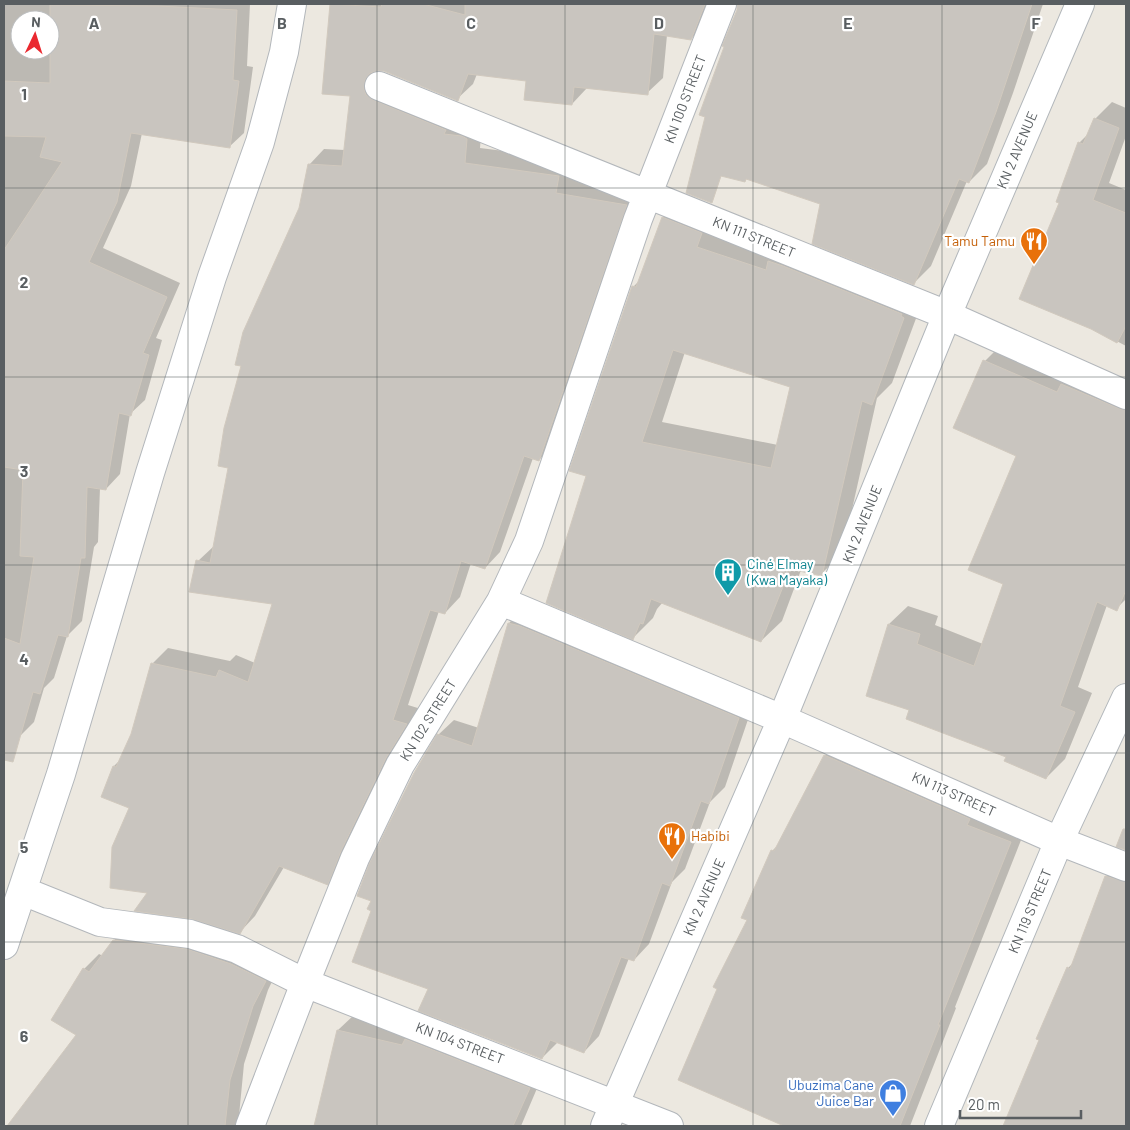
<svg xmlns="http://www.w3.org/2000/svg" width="1130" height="1130" font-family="Barlow,sans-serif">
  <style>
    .shadow { fill: #0003; fill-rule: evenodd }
    .building { fill: #c9c5bf; stroke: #d1c9be; fill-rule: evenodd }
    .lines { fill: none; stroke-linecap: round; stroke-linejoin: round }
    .minor-casing { stroke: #b3b7bb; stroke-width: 30 }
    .secondary-casing { stroke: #b2b7bb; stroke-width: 30 }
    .minor { stroke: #fff; stroke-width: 28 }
    .secondary { stroke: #fff; stroke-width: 28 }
    .grid { fill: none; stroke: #595e61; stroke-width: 1; stroke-opacity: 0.55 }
    .labels { text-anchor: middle; stroke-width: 4.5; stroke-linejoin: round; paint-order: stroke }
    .street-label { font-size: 14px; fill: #595e61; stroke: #fff }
    .food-label { font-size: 14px; fill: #c56008; stroke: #fff; text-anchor: end }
    .culture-label { font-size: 14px; fill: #0d838f; stroke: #fff; text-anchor: start }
    .shop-label { font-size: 14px; fill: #366cbe; stroke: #fff; text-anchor: end }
    .grid-label { font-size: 16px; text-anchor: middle; font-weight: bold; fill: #595e61; stroke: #fff; stroke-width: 4.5; stroke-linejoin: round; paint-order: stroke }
  </style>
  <rect width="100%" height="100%" fill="#ece8e0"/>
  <!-- shadow -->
  <path class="shadow" d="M4,4H250L247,66L253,67L244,133L229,147L142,133L131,186L103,248L180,283L156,338L162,340L145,400L130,414L120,474L106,489L100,488L98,542L94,547L82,621L67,636L54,678L44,688L34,722L20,736L8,734L4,769ZM20,20H50V50H20Z
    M331,4H714L706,23L691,39L667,35L663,78L647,93L587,88L572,104L528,80L477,74L473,84L457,99L385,70L379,69L382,80L482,123L480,148L574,160L641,190L555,444L539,460L533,458L500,552L485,568L471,563L460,597L445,613L439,611L408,705L421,709L343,868L327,883L284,867L255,916L240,932L150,892L131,807L114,766L121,759L132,734L152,664L168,648L230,661L236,655L255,663L274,602L198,561L214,546L300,208L309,165L324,149L345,150L352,95L323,93Z
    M756,4H1043L1013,93L987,164L969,182L967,181L931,266L914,283L822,203L748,178L745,180L709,172Z
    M1112,102L1126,108V136L1109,183L1126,190V346L1092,328L1061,202L1079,143L1089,133L1095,119Z
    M683,197L924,297L892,383L877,398L842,554L821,574L801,570L782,621L761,641L663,602L657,609L653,618L633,638L588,475L633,287L640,280L663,217ZM685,352L791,386L778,445L662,422Z
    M1003,343L1126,386V599L1116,609L1107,605L1078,687L1092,693L1065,759L1046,778L1008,756L911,710L867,695L889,624L908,606L938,616L935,625L983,644L1005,583L1017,456L985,361Z
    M525,608L754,702L725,787L710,802L685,869L672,882L649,944L634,960L629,958L599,1036L584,1052L558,1042L542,1058L438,735L454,720L479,728L509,623Z
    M843,738L1027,825L955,1007L956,1008L910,1126H788L765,1117L748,919L772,851L778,845L825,755Z
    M1124,859L1126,860V1126H1005L1068,968L1074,962L1106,876Z
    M130,925L280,965L268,990L244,1064L238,1126H9L78,1035L84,969L99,954L103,956L114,940Z
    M354,1015L544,1072L521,1126H315L338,1030Z"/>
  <!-- building -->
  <path class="building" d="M330,4L381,7L382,4H423L465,15V4H705L691,40L654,34L648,95L574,87L572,105L524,100L526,81L468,74L458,101L384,71H377L370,73L365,80L364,89L366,95L373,100L446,130L444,134L462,136L467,139L465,163L559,176L556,193L627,205L539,461L524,456L485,569L461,561L445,614L430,610L393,720L407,724L386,758L341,851L328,885L279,866L240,934L192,919L134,911L147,893L110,888L112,847L129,808L101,797L113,766L116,767L131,734L151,663L216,677L219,670L248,682L272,604L189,592L196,560L210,563L228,468L218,466L224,428L241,366L235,365L243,332L299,208L308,164L342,166L350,96L322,94Z
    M737,4H1032L996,112L969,183L959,179L914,285L812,244L820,204L746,179L745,182L721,176L712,203L686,193L705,117L699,115L724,47L722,46L737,10Z
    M50,5L158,6L237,10L233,80L239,81L230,148L131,133L117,202L89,262L167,297L143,353L149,355L131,416L119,413L106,490L87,487L85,558H81L68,637L58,635L40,694L33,692L13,762L4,760V638L20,644L34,557L20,556L23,470L4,467V250L62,162L40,157L46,137L4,136V81L50,83Z
    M1094,118L1119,128L1093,200L1126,213V326L1117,343L1091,329L1019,299L1059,203L1056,202L1078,142L1083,144Z
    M662,217L702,233L697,247L766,270L768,261L783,266L902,314L901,316L904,318L872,405L862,401L822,576L790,569L761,642L651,599L643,624L640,623L633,640L546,603L586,476L569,471L632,286L636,287ZM673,350L790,387L771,468L642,442Z
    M983,360L1057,392L1061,384L1120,409L1126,410V590L1117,611L1097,602L1060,706L1075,712L1046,779L1004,761L1006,757L906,719L909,710L866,696L888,624L920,634L917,644L974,666L1003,584L968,570L1016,456L953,428Z
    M508,623L520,626L739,718L709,804L701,801L670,886L662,883L634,961L621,957L584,1053L550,1040L542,1059L418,1011L428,989L352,962L371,911L367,909L371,901L357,896L369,864L414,773L437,734L472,746Z
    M824,755L970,819L967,825L1011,842L938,1025H940L900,1126H784L678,1080L717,989L713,987L747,920L741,918L771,850L774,851Z
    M1123,829H1126V850L1116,847Z
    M1105,876L1126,882V1126H1003L1039,1040L1036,1039L1067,967L1070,969Z
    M113,940L187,949L231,964L266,981L253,1006L230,1080L225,1126H7L76,1035L51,1020L83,968L89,972Z
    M337,1030L402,1045L405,1039L530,1088L513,1126H314Z"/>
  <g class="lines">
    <!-- minor casing -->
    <g class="minor-casing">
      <path id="minor" d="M379,86L947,315L1126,395
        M501,601L529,541L638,219L722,4
        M23,891L100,922L190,934L237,949L305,983L669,1126
        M4,945L61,774L150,473L212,277L260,142L284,52L292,4
        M250,1126L305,983L355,858L400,765L501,601L782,719L1059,841L1126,867"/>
    </g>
    <!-- secondary casing -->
    <g class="secondary-casing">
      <path id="secondary" d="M605,1126L782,719L947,315L1080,4
        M939,1126L1059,841L1126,698"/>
    </g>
    <!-- minor -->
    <use href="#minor" class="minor"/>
    <!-- secondary -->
    <use href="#secondary" class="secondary"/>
  </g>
  <!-- grid -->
  <path class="grid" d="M188,4V1126M377,4V1126M565,4V1126M753,4V1126M942,4V1126M4,188H1126M4,377H1126M4,565H1126M4,753H1126M4,942H1126"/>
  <!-- icons -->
  <defs>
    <g id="restaurant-pin" transform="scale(1.4375)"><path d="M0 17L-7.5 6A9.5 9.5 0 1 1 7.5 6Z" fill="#e8710a" stroke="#fff"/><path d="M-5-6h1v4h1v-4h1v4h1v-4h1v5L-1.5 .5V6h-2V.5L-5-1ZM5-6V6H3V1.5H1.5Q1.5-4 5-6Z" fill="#fff"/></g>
    <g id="building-pin" transform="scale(1.4375)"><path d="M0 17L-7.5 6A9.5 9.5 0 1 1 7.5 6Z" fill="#0f9aa8" stroke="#fff"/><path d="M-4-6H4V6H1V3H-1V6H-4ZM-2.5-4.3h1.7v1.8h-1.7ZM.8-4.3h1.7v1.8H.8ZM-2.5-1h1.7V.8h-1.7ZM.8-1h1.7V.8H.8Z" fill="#fff"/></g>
    <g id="shop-pin" transform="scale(1.4375)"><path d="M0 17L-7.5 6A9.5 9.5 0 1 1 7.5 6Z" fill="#3f7fe0" stroke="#fff"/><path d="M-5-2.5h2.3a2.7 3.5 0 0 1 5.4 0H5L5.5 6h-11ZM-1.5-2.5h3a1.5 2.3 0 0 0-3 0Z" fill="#fff"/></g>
  </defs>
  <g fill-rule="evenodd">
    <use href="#restaurant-pin" x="1034" y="241"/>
    <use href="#building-pin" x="728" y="572"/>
    <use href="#restaurant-pin" x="672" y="836"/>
    <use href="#shop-pin" x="893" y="1093"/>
  </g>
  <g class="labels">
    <!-- street labels -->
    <g class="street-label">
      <text transform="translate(685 99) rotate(-69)" y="5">KN 100 STREET</text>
      <text transform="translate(1017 150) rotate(-67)" y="5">KN 2 AVENUE</text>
      <text transform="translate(754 237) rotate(22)" y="5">KN 111 STREET</text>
      <text transform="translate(862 524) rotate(-68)" y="5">KN 2 AVENUE</text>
      <text transform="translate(428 720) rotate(-58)" y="5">KN 102 STREET</text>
      <text transform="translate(954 794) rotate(24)" y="5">KN 113 STREET</text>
      <text transform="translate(704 897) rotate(-66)" y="5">KN 2 AVENUE</text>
      <text transform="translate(1030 911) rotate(-67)" y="5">KN 119 STREET</text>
      <text transform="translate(460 1043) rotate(21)" y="5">KN 104 STREET</text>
    </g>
    <!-- food labels -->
    <g class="food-label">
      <text x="1015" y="246">Tamu Tamu</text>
      <text x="691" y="841" text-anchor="start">Habibi</text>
    </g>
    <!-- culture labels -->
    <g class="culture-label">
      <text x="747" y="569">Ciné Elmay<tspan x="747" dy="16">(Kwa Mayaka)</tspan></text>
    </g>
    <!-- shop labels -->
    <g class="shop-label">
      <text x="874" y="1090">Ubuzima Cane<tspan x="874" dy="16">Juice Bar</tspan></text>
    </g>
  </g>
  <g class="grid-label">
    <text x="94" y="29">A</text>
    <text x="282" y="29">B</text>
    <text x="471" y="29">C</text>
    <text x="659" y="29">D</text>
    <text x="848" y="29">E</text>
    <text x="1036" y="29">F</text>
    <text x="24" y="100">1</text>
    <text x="24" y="288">2</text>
    <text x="24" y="477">3</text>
    <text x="24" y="665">4</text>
    <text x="24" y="853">5</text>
    <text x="24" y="1042">6</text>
  </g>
  <!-- border -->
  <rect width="1130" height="1130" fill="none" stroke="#595e61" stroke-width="10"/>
  <!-- north arrow -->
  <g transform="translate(35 35) rotate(4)"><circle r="24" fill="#ffffff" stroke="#bdbfc0"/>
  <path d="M0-4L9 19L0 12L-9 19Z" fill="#ea282f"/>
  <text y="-8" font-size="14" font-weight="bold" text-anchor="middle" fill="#595e61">N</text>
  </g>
  <!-- scale -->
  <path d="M960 1110v8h121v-8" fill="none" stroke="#595e61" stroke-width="2.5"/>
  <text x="968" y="1110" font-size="15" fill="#595e61" stroke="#ffffff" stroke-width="4" paint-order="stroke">20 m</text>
</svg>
